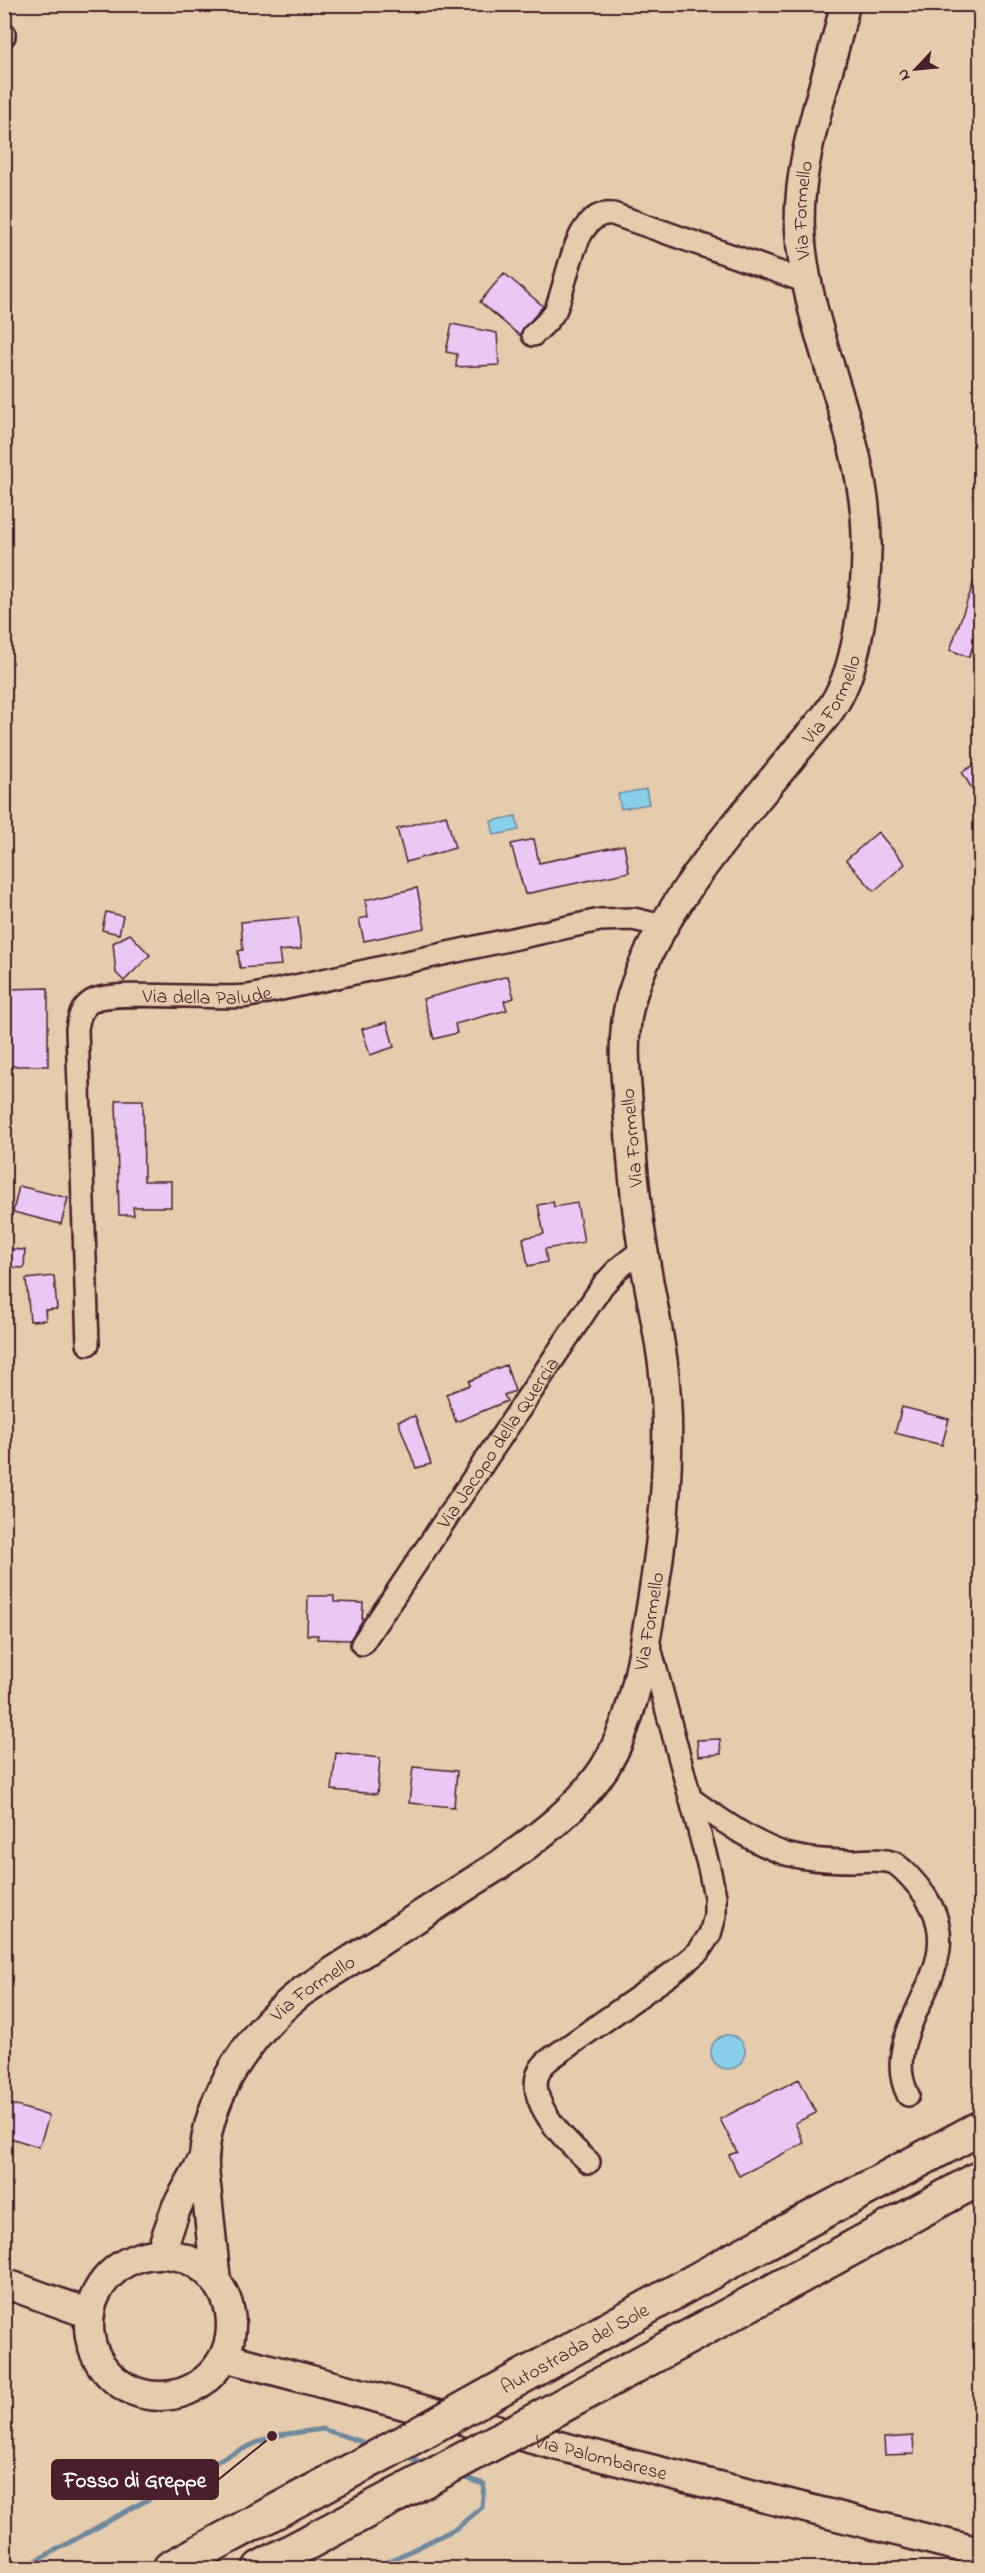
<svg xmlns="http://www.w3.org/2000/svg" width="985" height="2573" font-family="'Indie Flower',sans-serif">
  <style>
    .water { fill: #88cfe9; stroke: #6f899d; stroke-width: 1.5 }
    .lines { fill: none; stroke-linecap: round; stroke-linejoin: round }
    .stream { stroke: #6f899d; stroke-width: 5 }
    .building { fill: #eac8f4; stroke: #4a1f2b; stroke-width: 1.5 }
    .minor-casing { stroke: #4a1f2b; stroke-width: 26 }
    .secondary-casing { stroke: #4a1f2b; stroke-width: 33 }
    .motorway-casing { stroke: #4a1f2b; stroke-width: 38 }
    .minor { stroke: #e5ccad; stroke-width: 21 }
    .secondary { stroke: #e5ccad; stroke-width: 28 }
    .motorway { stroke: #e5ccad; stroke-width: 33 }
    .motorway-bridge-casing { stroke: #4a1f2b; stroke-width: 38; stroke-linecap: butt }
    .motorway-bridge { stroke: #e5ccad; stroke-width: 33 }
    .labels { text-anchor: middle; stroke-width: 5; stroke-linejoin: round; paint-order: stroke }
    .street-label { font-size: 20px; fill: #4a1f2b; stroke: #e5ccad }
    .leader { fill: none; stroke: #4a1f2b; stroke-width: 2 }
    .callout-dot { fill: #4a1f2b; stroke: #e5ccad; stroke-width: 2 }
    .callout { fill: #4a1f2b; stroke: #4a1f2b; stroke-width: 2 }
    .callout-label { font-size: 21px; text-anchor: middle; font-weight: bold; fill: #fff }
  </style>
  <rect width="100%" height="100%" fill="#e5ccad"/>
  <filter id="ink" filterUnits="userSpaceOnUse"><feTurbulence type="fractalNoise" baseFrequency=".0167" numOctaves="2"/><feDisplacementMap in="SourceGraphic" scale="12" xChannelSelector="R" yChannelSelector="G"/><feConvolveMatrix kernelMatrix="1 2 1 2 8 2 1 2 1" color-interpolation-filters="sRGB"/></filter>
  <g filter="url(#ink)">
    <!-- water -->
    <path class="water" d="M646,789L649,804L621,809L618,794Z
      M516,816L519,830L494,835L491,821Z
      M711 2052a17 17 0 1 1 34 0a17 17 0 1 1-34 0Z"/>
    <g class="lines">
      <!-- stream -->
      <path class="stream" d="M402,2456L427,2465
        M23,2568L227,2456L272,2436L323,2429L371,2445
        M376,2568L457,2528L482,2507L484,2484L459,2476"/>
    </g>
    <!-- building -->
    <path class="building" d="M504,273L543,306L519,335L480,302Z
      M452,324L497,333L499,365L456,367L457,354L446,352Z
      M978,570H981V623L969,657L950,650Z
      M981,761V804L962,772Z
      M446,815L455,848L406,862L397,829Z
      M878,832L905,864L874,891L846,860Z
      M534,839L539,863L624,845L629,872L525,894L511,844Z
      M417,888L425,928L364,941L359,919L368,917L365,900Z
      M106,912L123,916L119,934L102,930Z
      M298,917L301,949L279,951L281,965L240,968L238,951L243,950L241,922Z
      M130,934L150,955L124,981L116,973L113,943Z
      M508,976L514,998L504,1001L507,1010L455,1024L457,1033L434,1039L423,999Z
      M48,988V1066H4V989Z
      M387,1022L394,1047L370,1055L362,1029Z
      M116,1100H143L144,1181H171V1207H133L134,1215H119Z
      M19,1186L68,1198L61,1224L13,1212Z
      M553,1202L554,1207L577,1203L584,1242L545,1249L547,1262L528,1266L523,1238L544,1234L538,1205Z
      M4,1249L25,1250L24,1268L4,1267Z
      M54,1276L57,1309L45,1310L46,1320L30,1321L26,1279Z
      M506,1365L515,1391L504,1395L507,1401L456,1422L446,1394L470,1385L469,1381L481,1376L480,1375Z
      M902,1407L949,1419L942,1445L895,1433Z
      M415,1416L431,1464L416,1468L398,1421Z
      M308,1596H334V1602L363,1603L362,1621L350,1640L317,1639L318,1635H307Z
      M720,1739L721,1754L698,1756L697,1740Z
      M336,1753L380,1758L377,1794L332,1790Z
      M413,1767L457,1771L454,1807L409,1803Z
      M799,2079L816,2113L795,2123L804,2143L739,2176L729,2155L737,2152L720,2119Z
      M4,2102L49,2116L39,2147L4,2136Z
      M913,2436L914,2454L885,2455L884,2438Z"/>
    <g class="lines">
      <!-- minor casing -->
      <g class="minor-casing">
        <g id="minor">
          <path d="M4,33V36"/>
          <path d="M533,335C541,328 550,320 555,311C568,285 573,208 613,214L807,282"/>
          <path id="s1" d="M88,1344L77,1029C79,1017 81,1008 92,1001C112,989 215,1000 249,996L600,920L633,919L663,926"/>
          <path id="s2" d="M362,1644L603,1285L619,1268L643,1249"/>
          <path d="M691,1799C720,1819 752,1843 786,1854C807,1860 831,1861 853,1861C866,1861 881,1858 894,1863C903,1868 910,1877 917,1885C927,1897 935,1909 938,1925C951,1983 879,2036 908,2095"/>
          <path d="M589,2162C564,2140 511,2088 550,2059L671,1974L699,1951L710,1934L715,1916V1896L709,1868L648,1640"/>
        </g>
      </g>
      <!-- secondary casing -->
      <g class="secondary-casing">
        <g id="secondary">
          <path d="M160,2254L177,2206L204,2158"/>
          <circle cx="160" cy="2325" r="71"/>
          <path id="s3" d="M216,2282C213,2253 210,2224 207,2195C206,2183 203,2170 204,2158C208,2092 252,2030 303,1991L502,1863C540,1836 580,1806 605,1767C633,1721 641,1666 650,1614C664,1532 673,1447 663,1364C657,1321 647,1279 641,1236C634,1193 631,1149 628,1106C626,1079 623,1052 626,1025C635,935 736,825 793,755C809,735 830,715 841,691C855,662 860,625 864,594C868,557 868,520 861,483C846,398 805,318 800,230C796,157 830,76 845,4"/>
          <path d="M4,2283L90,2314"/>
          <path id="s4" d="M224,2357L559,2446L980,2552"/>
        </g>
      </g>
      <!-- motorway casing -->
      <g class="motorway-casing">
        <path id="motorway" d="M729,2262L980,2128
          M777,2289L980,2178
          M170,2568L388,2451
          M260,2568L425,2480"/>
      </g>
      <!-- minor -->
      <use href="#minor" class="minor"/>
      <!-- secondary -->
      <use href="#secondary" class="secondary"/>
      <!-- motorway -->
      <use href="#motorway" class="motorway"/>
      <!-- motorway-bridge casing -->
      <g class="motorway-bridge-casing">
        <g id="motorway-bridge">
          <path id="s5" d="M388,2451L729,2262"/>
          <path d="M425,2480L777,2289"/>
        </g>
      </g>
      <!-- motorway-bridge -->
      <use href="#motorway-bridge" class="motorway-bridge"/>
    </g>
  </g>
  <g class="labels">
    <!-- street labels -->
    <g class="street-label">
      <text dy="7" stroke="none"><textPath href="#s3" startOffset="2350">Via Formello</textPath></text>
      <text dy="7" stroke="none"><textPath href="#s3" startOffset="1846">Via Formello</textPath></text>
      <text dy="7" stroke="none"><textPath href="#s1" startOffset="464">Via della Palude</textPath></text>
      <text transform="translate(631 1138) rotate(-95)" y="7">Via Formello</text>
      <text dy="7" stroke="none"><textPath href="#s2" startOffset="243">Via Jacopo della Quercia</textPath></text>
      <text dy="7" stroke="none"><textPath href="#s3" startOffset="856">Via Formello</textPath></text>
      <text dy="7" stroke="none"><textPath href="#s3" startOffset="334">Via Formello</textPath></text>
      <text dy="7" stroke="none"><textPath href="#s5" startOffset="213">Autostrada del Sole</textPath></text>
      <text dy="7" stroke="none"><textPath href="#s4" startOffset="390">Via Palombarese</textPath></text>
    </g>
  </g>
  <!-- callouts -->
  <path class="leader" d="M272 2436L218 2480"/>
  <circle class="callout-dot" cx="272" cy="2436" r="6"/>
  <rect class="callout" x="52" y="2460" width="166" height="39" rx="6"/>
  <g class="callout-label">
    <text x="135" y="2487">Fosso di Greppe</text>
  </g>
  <!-- margin -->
  <rect width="985" height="2573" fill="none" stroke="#e5ccad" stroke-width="24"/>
  <rect x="12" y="12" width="961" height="2549" fill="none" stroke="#4a1f2b" stroke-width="2" filter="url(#ink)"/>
  <!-- north arrow -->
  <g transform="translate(916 69) rotate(244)" stroke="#e5ccad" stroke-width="4.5" paint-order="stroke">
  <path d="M0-4.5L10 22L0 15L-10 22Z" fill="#4a1f2b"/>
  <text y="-9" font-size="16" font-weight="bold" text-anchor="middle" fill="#4a1f2b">N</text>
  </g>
</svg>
